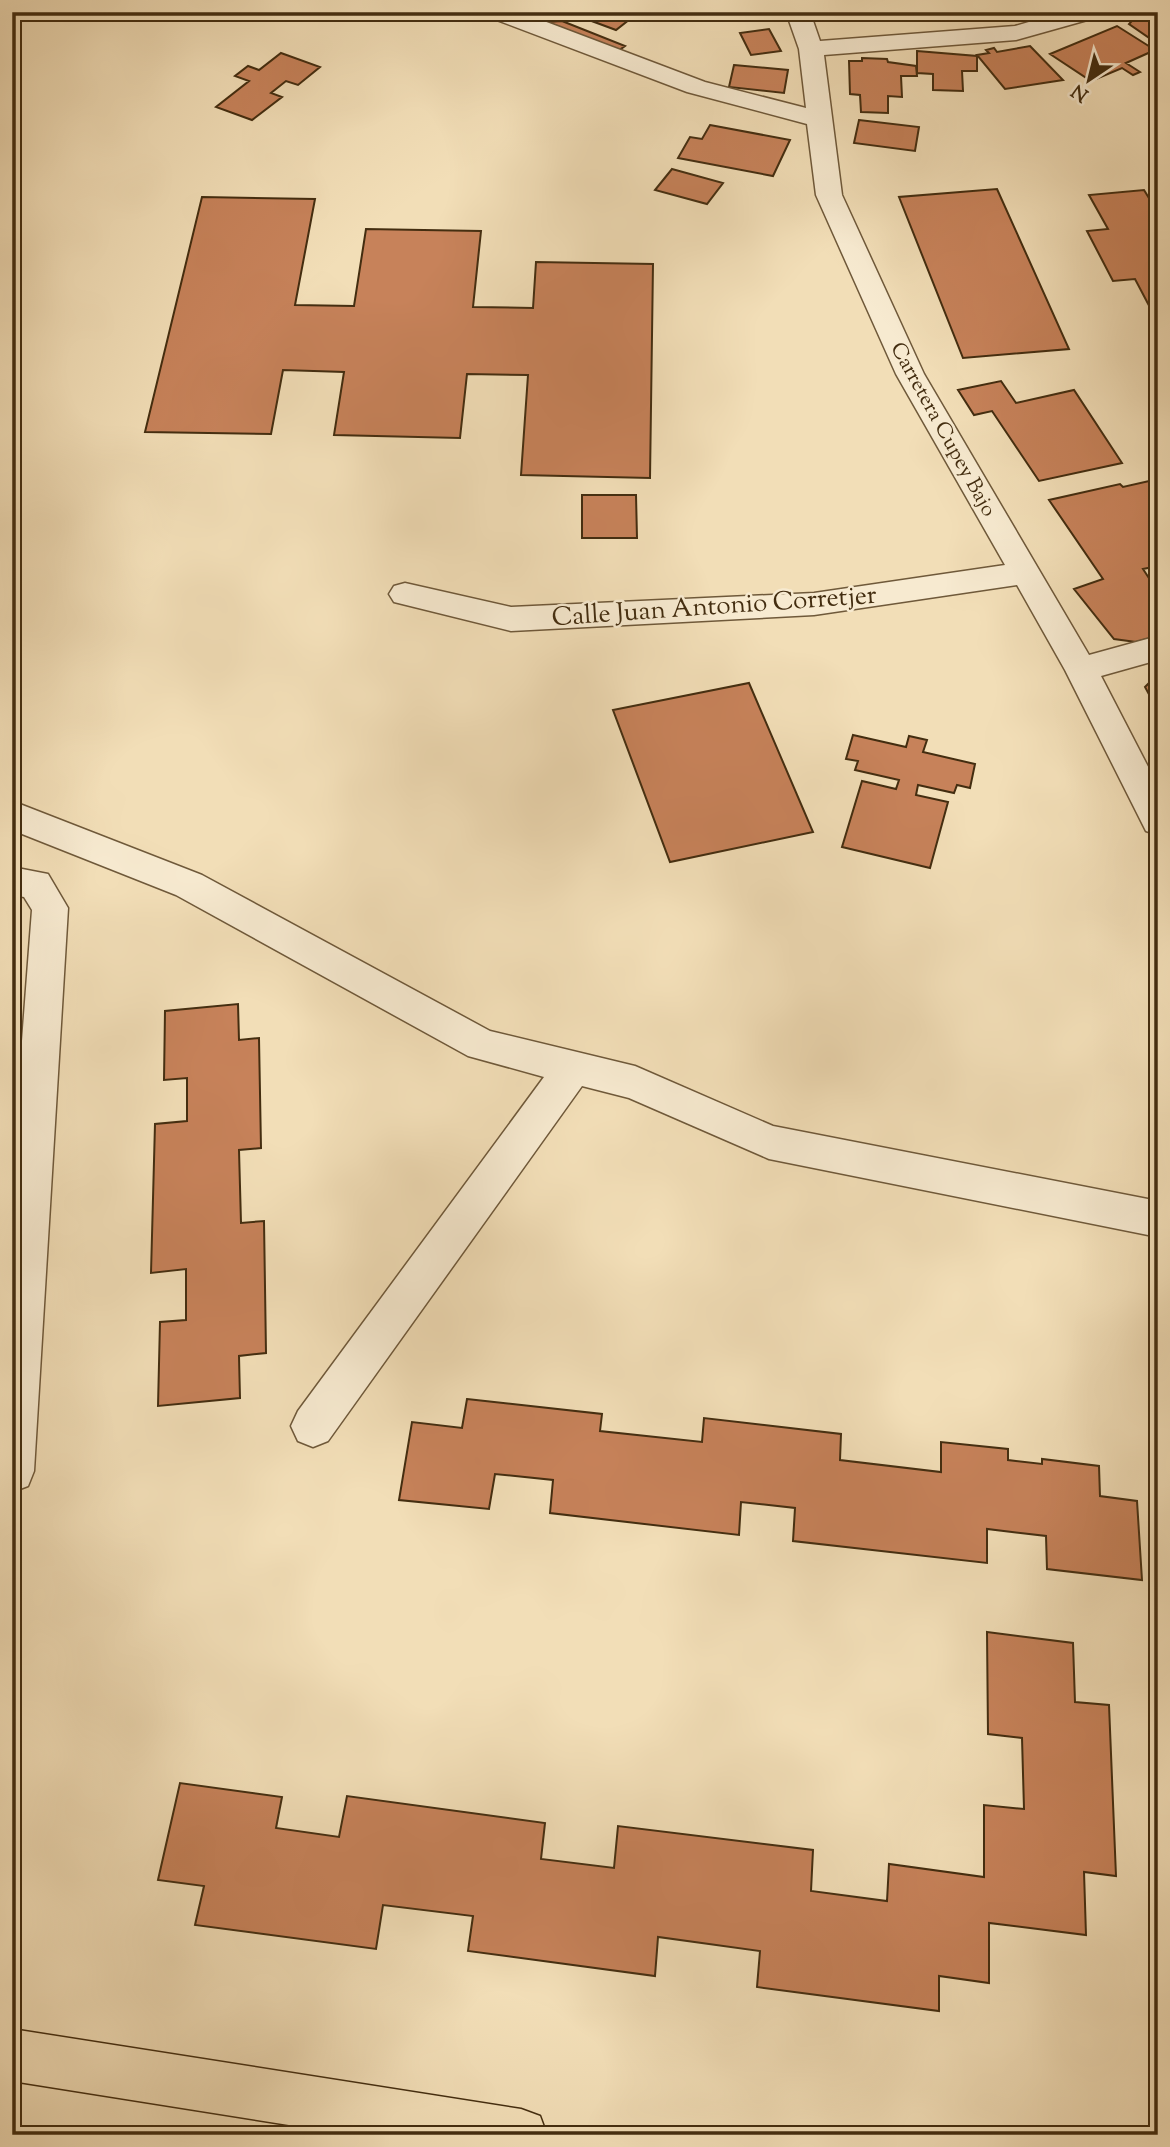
<svg xmlns="http://www.w3.org/2000/svg" width="1170" height="2147" font-family="'Sorts Mill Goudy',serif">
  <style>
    .building { fill: #c7825a; stroke: #432d10; stroke-width: 2 }
    .lines { fill: none; stroke-linecap: round; stroke-linejoin: round }
    .minor-casing { stroke: #6f593a; stroke-width: 3 }
    .major-casing { stroke: #432d10; stroke-width: 3 }
    .minor { fill: #f7ead0; fill-rule: evenodd }
    .major { fill: #f2deb7; fill-rule: evenodd }
    .labels { text-anchor: middle; stroke-width: 5; stroke-linejoin: round; paint-order: stroke }
    .far-street-label { font-size: 21px; fill: #432d10; stroke: #f7ead0 }
    .street-label { font-size: 26px; fill: #432d10; stroke: #f7ead0 }
  </style>
  <rect width="100%" height="100%" fill="#f2deb7"/>
  <filter id="stains"><feTurbulence type="fractalNoise" baseFrequency=".00286" numOctaves="4"/><feColorMatrix values="0 0 0 0 .2 0 0 0 0 .09 0 0 0 0 .02 0 0 0 .5 -.17"/></filter>
  <radialGradient id="worn" r=".72"><stop offset=".6" stop-color="#630" stop-opacity="0"/><stop offset="1" stop-color="#630" stop-opacity=".3"/></radialGradient>
  <!-- building -->
  <path class="building" d="M639,12L616,30L589,20L593,18L580,13Z
    M1140,12H1158V44L1129,24Z
    M562,21L625,46L614,54L546,22Z
    M1117,26L1155,50L1126,63L1140,72L1133,75L1122,68L1091,81L1050,54Z
    M769,29L781,51L751,55L740,33Z
    M1030,46L1063,80L1005,89L977,55L989,53L986,50L994,48L997,52Z
    M917,51L977,56V71H962L963,91L933,90V74L917,73Z
    M281,53L320,67L298,85L286,81L271,93L282,97L252,120L216,107L249,81L235,76L248,66L259,70Z
    M862,58L887,59L888,62L916,66L917,76H901L902,97L888,96V113L861,112L860,95L850,94L849,61H862Z
    M734,65L788,70L784,93L729,87Z
    M859,120L919,127L915,151L854,143Z
    M710,125L790,140L773,176L678,158L690,137L702,139Z
    M672,169L723,183L707,204L655,190Z
    M997,189L1069,349L963,358L899,197Z
    M1144,190L1152,203H1158V314L1154,315L1135,279L1113,281L1087,231L1108,229L1089,195Z
    M202,197L315,199L295,305L354,306L366,229L481,231L473,307L533,308L536,262L653,264L650,478L521,475L528,375L467,374L460,438L334,435L344,372L283,370L271,434L145,432Z
    M1001,381L1016,403L1074,390L1122,463L1039,481L992,411L974,415L958,390Z
    M1158,479V566L1143,569L1158,592V636L1136,642L1114,639L1074,589L1103,579L1049,500L1120,484L1123,487Z
    M582,495H636L637,538H582Z
    M1158,674V711L1145,687Z
    M749,683L813,832L670,862L613,710Z
    M853,735L906,747L909,736L927,740L923,752L975,764L970,788L957,785L954,793L918,785L916,795L948,802L930,868L842,847L862,781L896,789L899,780L855,770L858,761L846,759Z
    M238,1004L239,1040L259,1038L261,1148L239,1150L241,1223L264,1221L266,1353L239,1356L240,1398L158,1406L160,1322L186,1320V1269L151,1273L155,1124L187,1121V1078L164,1080L165,1011Z
    M467,1399L602,1414L600,1431L702,1442L704,1418L841,1434L840,1460L941,1472V1442L1008,1449V1460L1042,1464V1459L1099,1466L1100,1496L1137,1501L1142,1580L1047,1569L1046,1536L987,1529V1563L793,1541L795,1508L741,1502L739,1535L550,1513L553,1480L495,1474L489,1509L399,1500L412,1422L462,1428Z
    M987,1632L1073,1643L1075,1702L1109,1705L1116,1876L1084,1872L1086,1935L989,1923V1983L939,1976V2011L757,1987L760,1951L658,1937L655,1976L468,1951L473,1916L383,1905L376,1949L195,1925L204,1886L158,1880L180,1783L282,1797L276,1828L339,1837L347,1796L545,1823L541,1859L614,1868L618,1826L813,1850L811,1891L887,1901L889,1864L984,1877V1805L1024,1809L1022,1738L988,1734Z"/>
  <g class="lines">
    <!-- minor casing -->
    <g class="minor-casing">
      <path id="minor" d="M485,12H520L705,82L806,108L799,49L786,12H810L820,41L1015,26L1063,12H1102L1098,17L1016,40L824,55L842,195L924,374L1089,655L1158,636V660L1101,676L1158,786V835L1146,831L1065,670L1017,585L814,615L511,631L394,602L389,594L394,586L405,583L511,607L814,593L1005,565L896,374L816,195L807,124L687,92L489,17Z
        M12,801L202,875L490,1031L635,1066L773,1126L1158,1201V1237L769,1159L629,1098L582,1086L328,1441L313,1447L298,1441L291,1426L298,1411L544,1077L468,1056L176,895L12,830Z
        M12,867L48,874L68,908L34,1471L28,1486L12,1492V1172L32,910L24,897L12,895Z"/>
    </g>
    <!-- major casing -->
    <g class="major-casing">
      <path id="major" d="M12,2029L521,2109L540,2116L547,2135H352L12,2081Z"/>
    </g>
    <!-- minor -->
    <use href="#minor" class="minor"/>
    <!-- major -->
    <use href="#major" class="major"/>
  </g>
  <g class="labels">
    <!-- far-street labels -->
    <g class="far-street-label">
      <text transform="translate(944 429) rotate(61)" y="7">Carretera Cupey Bajo</text>
    </g>
    <!-- street labels -->
    <g class="street-label">
      <text transform="translate(714 605) rotate(-4)" y="9">Calle Juan Antonio Corretjer</text>
    </g>
  </g>
  <!-- margin -->
  <rect width="1170" height="2147" fill="none" stroke="#f2deb7" stroke-width="42"/>
  <rect x="14" y="14" width="1142" height="2119" fill="none" stroke="#432d10" stroke-width="3.5"/>
  <rect x="21" y="21" width="1128" height="2105" fill="none" stroke="#432d10" stroke-width="2"/>
  <!-- north arrow -->
  <g transform="translate(1089 80) rotate(215)" stroke="#f7ead0" stroke-width="5" paint-order="stroke">
  <path d="M0-5L12 26L0 18L-12 26Z" fill="#432d10"/>
  <text y="-10" font-size="19" font-weight="bold" text-anchor="middle" fill="#432d10">N</text>
  </g>
  <rect width="100%" height="100%" filter="url(#stains)"/>
  <rect width="100%" height="100%" fill="url(#worn)"/>
</svg>
